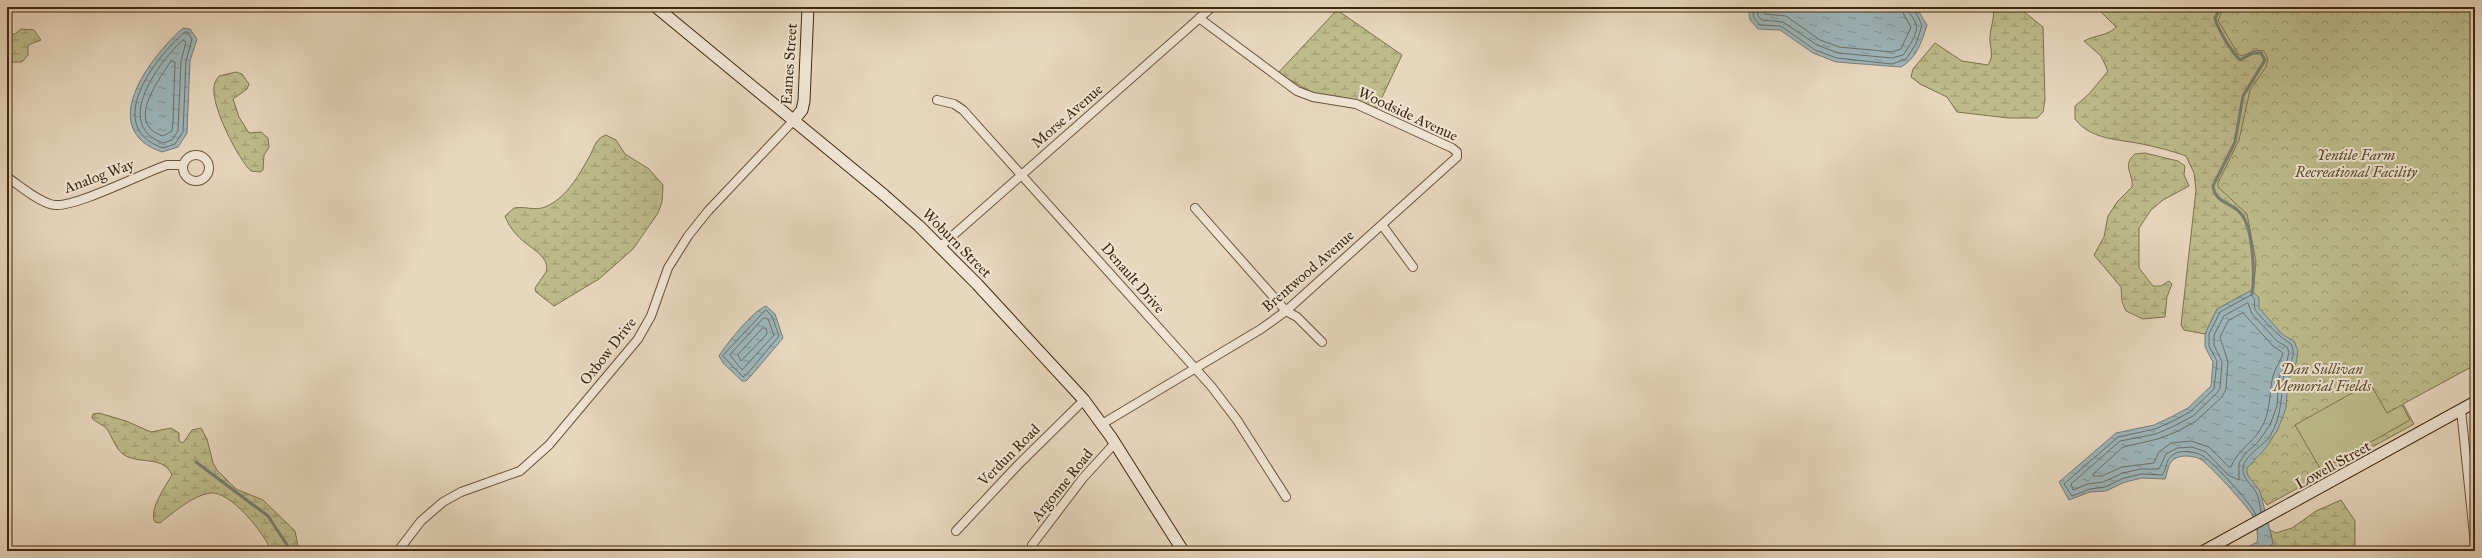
<svg xmlns="http://www.w3.org/2000/svg" width="2482" height="558" font-family="'IM FELL Great Primer',serif">
  <style>
    .wetland { fill: url(#wetland-marsh); stroke: #7f724c }
    .park { fill: url(#park-crowns); stroke: #7f724c }
    .garden { fill: #bebc8c; stroke: #7f724c }
    .water { fill: url(#water-ripples); stroke: #777d76 }
    .lines { fill: none; stroke-linecap: round; stroke-linejoin: round }
    .shore { stroke: #6e6f64; stroke-width: 1 }
    .stream { stroke: #777d76; stroke-width: 3 }
    .street-casing { stroke: #6a5339; stroke-width: 10 }
    .secondary-casing { stroke: #40270c; stroke-width: 13 }
    .street { stroke: #f0e5d5; stroke-width: 8 }
    .secondary { stroke: #f0e5d5; stroke-width: 11 }
    .labels { text-anchor: middle; stroke-width: 4; stroke-linejoin: round; paint-order: stroke }
    .street-label { font-size: 15px; fill: #40270c; stroke: #f0e5d5 }
    .park-label { font-size: 15px; font-style: italic; fill: #604c2c; stroke: #f0e5d5 }
  </style>
  <defs>
    <pattern id="wetland-marsh" width="20" height="14" patternUnits="userSpaceOnUse"><rect width="20" height="14" fill="#bebc8c"/><path d="M1 5h8M5 5V1M11 12h8M15 12V8" fill="none" stroke="#9c9971"/></pattern>
    <pattern id="park-crowns" width="20" height="18" patternUnits="userSpaceOnUse"><rect width="20" height="18" fill="#bebc8c"/><path d="M2 6a3 3 0 1 1 6 0M12 15a3 3 0 1 1 6 0" fill="none" stroke="#9c9971"/></pattern>
    <pattern id="water-ripples" width="26" height="14" patternUnits="userSpaceOnUse"><rect width="26" height="14" fill="#9cb7bd"/><path d="M2 4q2-2 4 0t4 0M15 11q2-2 4 0t4 0" fill="none" stroke="#819598"/></pattern>
  </defs>
  <rect width="100%" height="100%" fill="#e8d7bf"/>
  <filter id="stains"><feTurbulence type="fractalNoise" baseFrequency=".005" numOctaves="4"/><feColorMatrix values="0 0 0 0 .2 0 0 0 0 .09 0 0 0 0 .02 0 0 0 .5 -.17"/></filter>
  <radialGradient id="worn" r=".72"><stop offset=".6" stop-color="#630" stop-opacity="0"/><stop offset="1" stop-color="#630" stop-opacity=".3"/></radialGradient>
  <!-- wetland -->
  <path class="wetland" d="M1993,7H2018L2043,27L2045,100L2043,112L2037,118H2008L1957,112L1947,97L1920,84L1911,77L1913,69L1935,43L1962,61L1988,65C1995,55 1989,47 1990,36C1991,25 1995,18 1993,7Z
    M2096,7H2366L2257,294L2252,290L2217,309L2205,334L2184,330L2181,325L2196,190L2194,173L2186,156C2172,151 2157,147 2142,144C2118,139 2091,140 2075,119V106L2089,94L2108,71L2101,56L2084,41C2095,35 2108,36 2116,27Z
    M1337,10L1402,55L1377,108L1313,93L1278,73Z
    M21,29L34,30L41,40L28,45V55L22,62H7V36L15,34Z
    M236,72L242,74L249,84L247,89L233,99L239,117L249,133L261,132L268,138L269,147L264,155L263,170L260,172L251,171C238,159 211,106 214,87C214,83 217,79 219,76Z
    M606,135L616,140L625,154L649,169L663,185L662,202L658,213L633,249L599,279L554,306L536,292L535,288L546,272C551,257 530,248 522,240C515,234 508,225 505,216L514,208C525,206 535,211 545,207C565,199 578,177 588,159C594,150 594,139 606,135Z
    M2145,153L2178,161L2185,166L2184,175L2189,186L2163,200L2151,210L2139,228V268L2153,286H2161L2169,281L2172,284L2167,297L2165,317L2143,319L2126,311L2122,302L2121,287L2094,255L2104,237L2108,216L2117,202L2132,187C2134,174 2121,166 2135,154Z
    M99,413L126,421L151,432L171,428L179,433V441L183,443L192,430L201,428L207,439L213,463L217,470L236,489L263,500L295,531L299,551H271C266,535 230,490 210,493C192,496 174,512 160,523L155,522C148,511 166,485 172,475C164,456 142,464 126,456C116,451 113,438 107,429C103,424 96,423 92,418L93,414Z
    M2341,500L2355,521V551H2267L2273,543L2270,530L2276,533L2292,528L2316,511Z"/>
  <!-- park -->
  <path class="park" d="M2224,7H2475V365L2403,404L2414,424L2267,505L2224,439L2253,296L2256,261L2247,214L2218,187V183L2239,140L2250,90L2266,67L2268,59L2264,51L2256,50L2242,56L2238,54L2218,20Z"/>
  <!-- garden -->
  <path class="garden" d="M2370,383L2387,413L2402,405L2410,420L2321,470L2295,425Z"/>
  <!-- water -->
  <path class="water" d="M1748,7H1916L1927,25C1922,41 1917,58 1901,67L1836,62L1813,53L1780,30L1758,29L1750,20Z
    M183,28L190,29L197,39L190,61L187,133L178,147L162,152C95,129 150,57 183,28Z
    M2252,290L2259,298V308L2283,335L2294,341L2298,351L2296,363L2288,380L2286,408L2278,429L2265,449L2247,468V474L2260,491L2273,543L2267,551H2241L2257,542C2259,535 2255,519 2251,513C2244,503 2209,464 2200,459C2192,455 2177,454 2171,462C2168,466 2167,474 2165,479L2142,478L2125,482L2106,491L2090,492L2069,500L2059,482L2116,433L2154,425L2171,417L2188,408L2211,386L2213,362L2205,347V334L2217,309Z
    M766,306L775,314L783,338L751,376L746,381H742L723,363L719,356C726,344 754,310 766,306Z"/>
  <g class="lines">
    <!-- shore -->
    <path class="shore" d="M1752,7L1754,18L1760,25L1781,26L1815,50L1837,58L1892,64L1906,59L1916,44L1922,25L1913,7
      M1757,7L1758,16L1762,20L1783,22L1817,45L1838,53L1892,58L1903,55C1908,48 1919,33 1916,24C1914,17 1908,14 1908,7
      M1763,7L1765,14L1786,16L1820,40L1839,47L1892,52L1901,49L1911,27L1904,15L1902,7
      M184,33H188L192,39L186,61L183,132L175,144L163,148C102,127 155,57 184,33Z
      M183,40L186,42L181,61L178,131L172,140L163,143C112,125 159,61 183,40Z
      M171,61L175,62L173,122L172,131L163,136C125,124 158,81 171,61Z
      M2248,303L2252,314L2277,341L2287,347L2289,352L2287,361L2279,378L2277,406L2270,425L2258,442L2245,454L2239,463V480L2228,475L2206,452L2192,447L2177,448L2166,454L2159,469H2140L2123,473L2103,482L2088,484L2073,490L2071,484L2120,441L2156,434L2176,425L2193,416L2217,393L2220,388L2222,362L2214,345V335L2224,316Z
      M766,310L772,316L779,336L748,373L743,377L723,356Z
      M2243,313L2273,346L2283,353C2281,361 2275,368 2273,376C2268,395 2272,411 2260,430C2251,444 2237,451 2231,467H2229L2209,447L2191,441L2171,443L2159,452L2154,463L2122,467L2102,476H2093V474L2123,447L2158,439L2178,431L2196,421L2222,397L2226,389L2228,362L2220,337L2228,321Z
      M764,318L768,319L774,335L742,370L730,355Z
      M763,328H766L767,334L741,361L738,355Z
      M2256,515C2252,504 2214,463 2203,456C2197,452 2183,450 2176,453C2163,460 2169,467 2162,475L2142,474L2124,478L2105,487L2090,489L2072,496L2064,484L2118,437L2155,429L2173,421L2190,412L2214,389L2217,361L2209,346V334L2220,312L2251,295C2258,300 2252,306 2256,311C2266,323 2278,336 2291,344C2298,359 2286,366 2283,380C2281,400 2281,418 2270,436C2263,446 2244,456 2243,468C2242,478 2251,484 2256,492C2259,497 2260,506 2261,512"/>
    <!-- stream -->
    <path class="stream" d="M2221,7L2215,18C2218,30 2231,51 2240,60L2253,53H2261L2265,60L2243,96L2235,142L2213,186C2215,204 2233,202 2242,215C2253,229 2255,276 2252,294
      M196,462L268,516L291,551"/>
    <!-- street casing -->
    <g class="street-casing">
      <path id="street" d="M937,100L954,104L963,110L1211,386L1237,420L1286,497
        M183 168a13 13 0 1 1 26 0a13 13 0 1 1-26 0Z
        M7,177C19,185 41,204 55,205C76,207 143,173 167,165H183
        M1195,208L1286,311L1297,317L1322,342
        M1382,225L1413,267
        M941,246L1212,7
        M2461,410L2475,544
        M1102,424L1261,329L1286,311L1457,157V152L1452,148L1356,104L1313,97L1297,91L1199,18
        M956,531L1018,465L1084,400
        M1032,545L1083,478L1115,443
        M398,551L421,521L443,502L461,492L520,471L549,445L638,339L651,316L668,268L688,236L708,211L794,120"/>
    </g>
    <!-- secondary casing -->
    <g class="secondary-casing">
      <path id="secondary" d="M656,7L884,195L919,226L977,284L1084,400L1111,437L1183,551
        M794,120L802,110L804,101L808,7
        M2204,551L2475,402"/>
    </g>
    <!-- street -->
    <use href="#street" class="street"/>
    <!-- secondary -->
    <use href="#secondary" class="secondary"/>
  </g>
  <g class="labels">
    <!-- street labels -->
    <g class="street-label">
      <text transform="translate(789 64) rotate(-86)" y="5">Eames Street</text>
      <text transform="translate(1408 114) rotate(25)" y="5">Woodside Avenue</text>
      <text transform="translate(1067 116) rotate(-41)" y="5">Morse Avenue</text>
      <text transform="translate(99 176) rotate(-20)" y="5">Analog Way</text>
      <text transform="translate(957 243) rotate(45)" y="5">Woburn Street</text>
      <text transform="translate(1308 271) rotate(-41)" y="5">Brentwood Avenue</text>
      <text transform="translate(1133 278) rotate(49)" y="5">Denault Drive</text>
      <text transform="translate(608 351) rotate(-52)" y="5">Oxbow Drive</text>
      <text transform="translate(1009 455) rotate(-45)" y="5">Verdun Road</text>
      <text transform="translate(2333 465) rotate(-29)" y="5">Lowell Street</text>
      <text transform="translate(1062 485) rotate(-51)" y="5">Argonne Road</text>
    </g>
    <!-- park labels -->
    <g class="park-label">
      <text x="2356" y="160">Yentile Farm<tspan x="2356" dy="17">Recreational Facility</tspan></text>
      <text x="2322" y="374">Dan Sullivan<tspan x="2322" dy="17">Memorial Fields</tspan></text>
    </g>
  </g>
  <!-- margin -->
  <rect width="2482" height="558" fill="none" stroke="#e8d7bf" stroke-width="24"/>
  <rect x="8" y="8" width="2466" height="542" fill="none" stroke="#40270c" stroke-width="2"/>
  <rect x="12" y="12" width="2458" height="534" fill="none" stroke="#40270c"/>
  <rect width="100%" height="100%" filter="url(#stains)"/>
  <rect width="100%" height="100%" fill="url(#worn)"/>
</svg>
